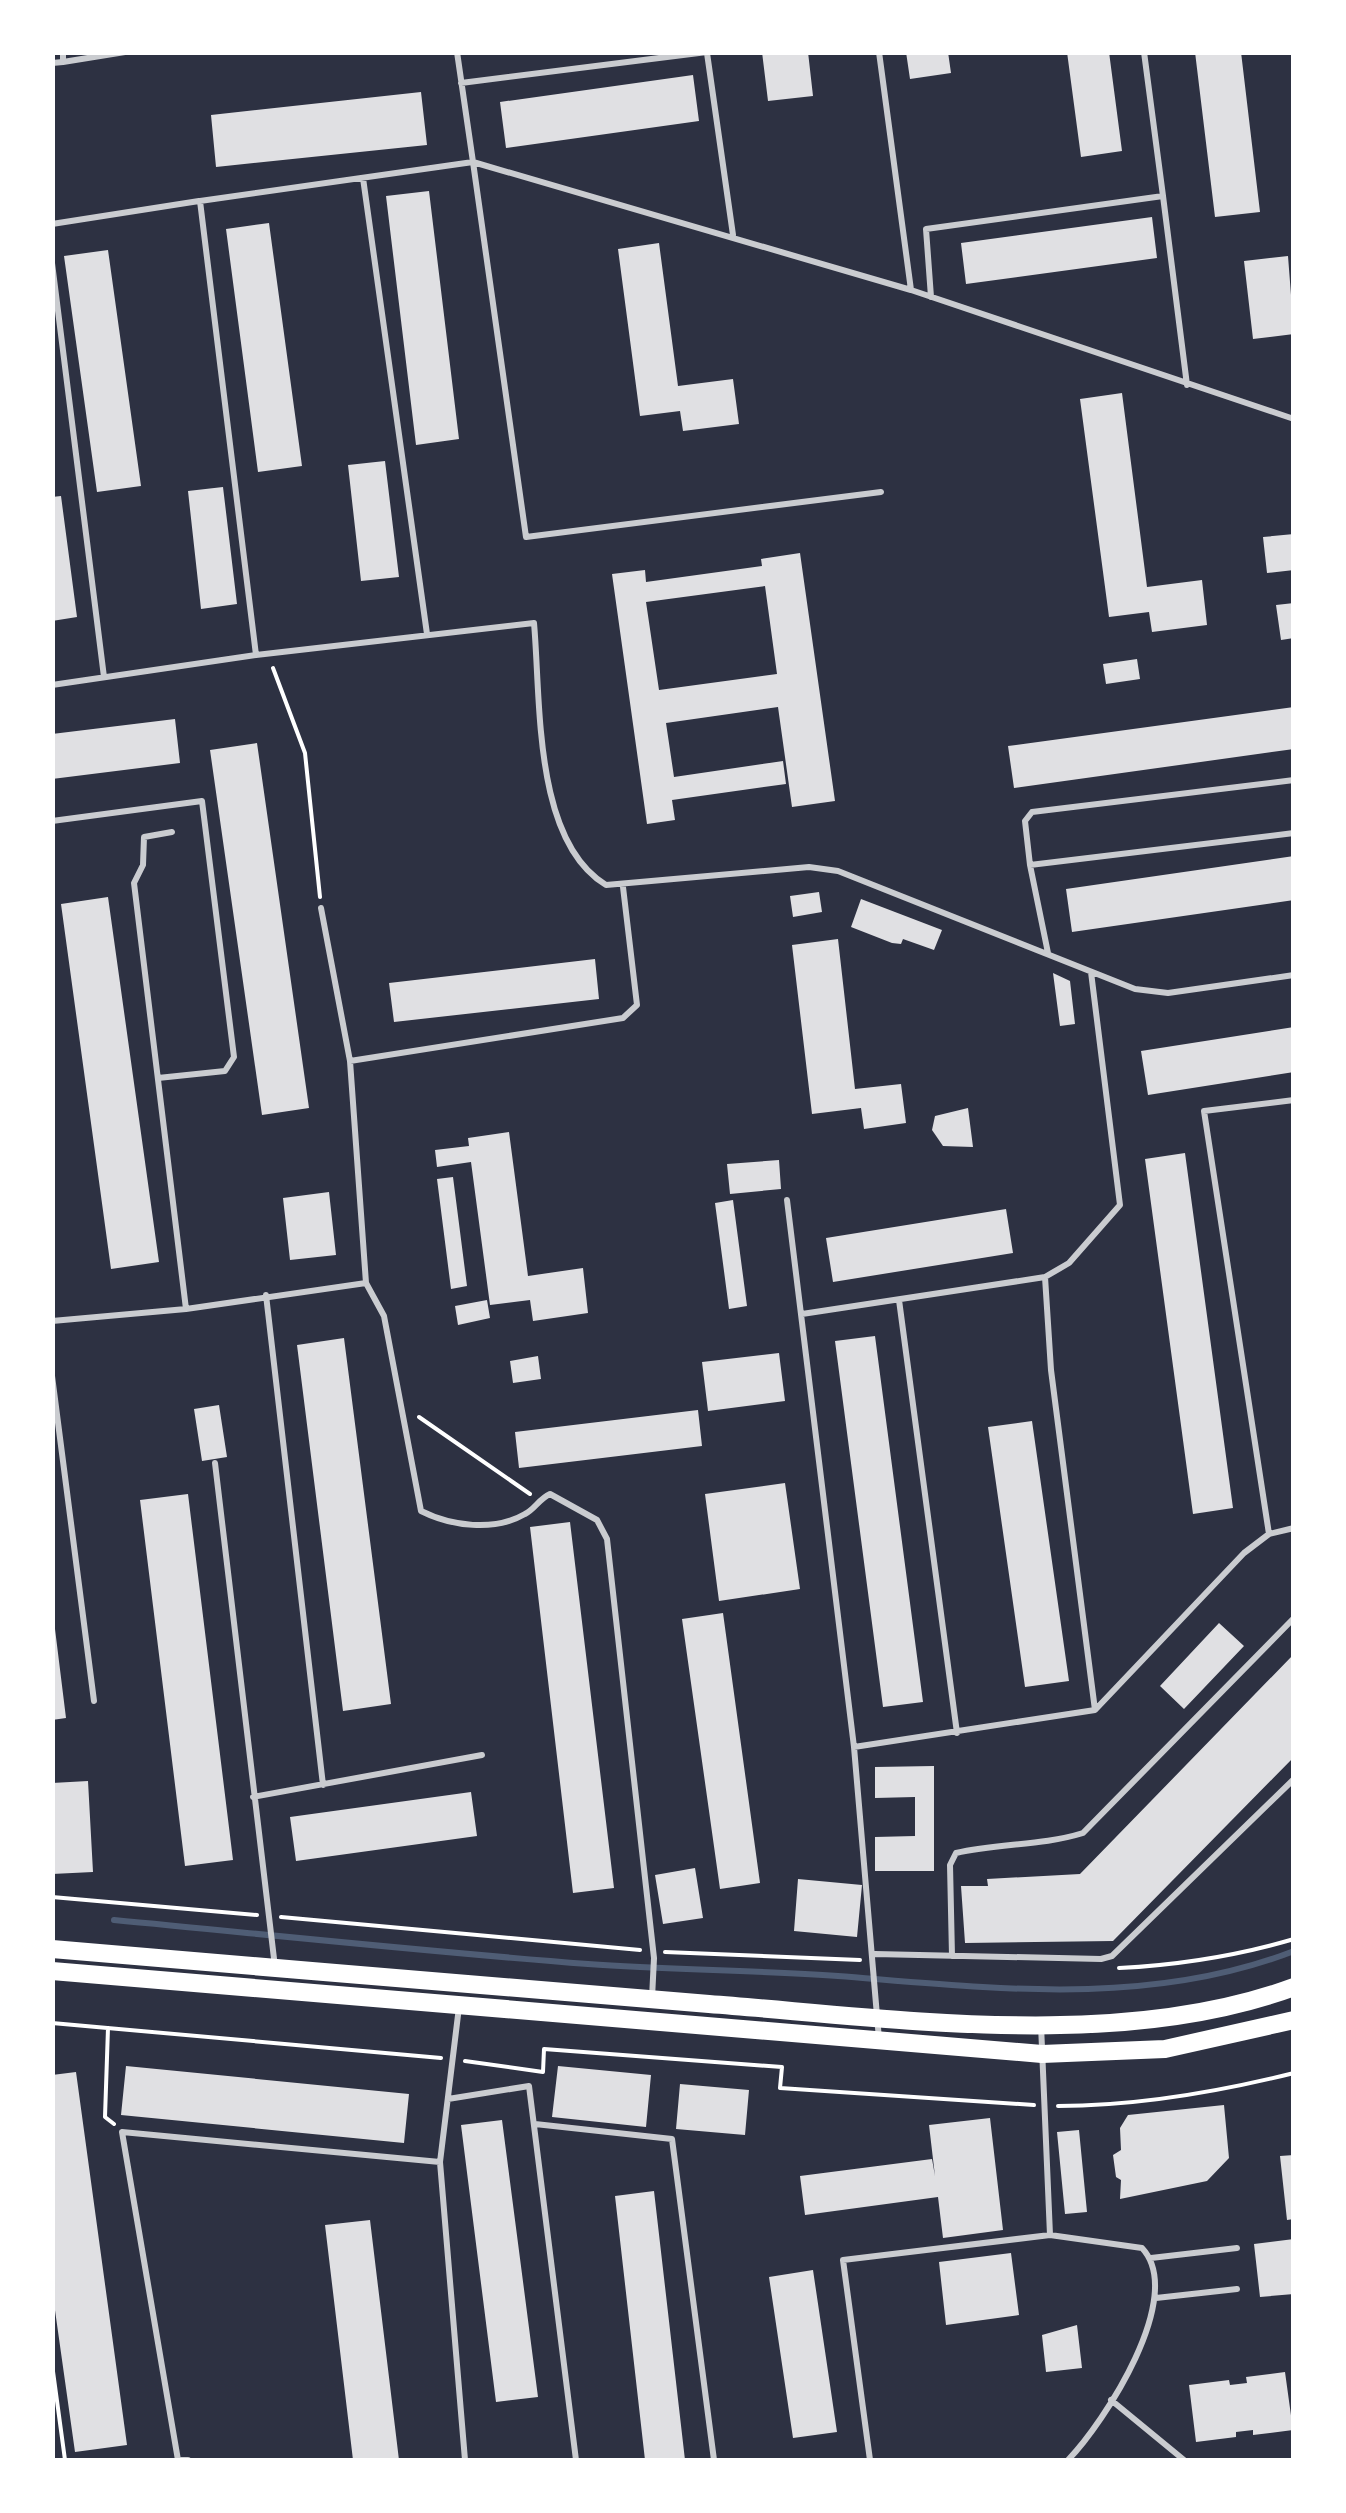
<svg xmlns="http://www.w3.org/2000/svg" width="1346" height="2513" font-family="'Alegreya Sans',sans-serif">
  <style>
    .lines { fill: none; stroke-linecap: round; stroke-linejoin: round }
    .stream { stroke: #4f5d75; stroke-width: 6 }
    .building { fill: #e0e0e3; fill-rule: evenodd }
    .path { stroke: #fff; stroke-width: 4 }
    .service { stroke: #caccd0; stroke-width: 6 }
    .secondary { stroke: #fff; stroke-width: 18 }
  </style>
  <rect width="100%" height="100%" fill="#2d3142"/>
  <g class="lines">
    <!-- stream -->
    <path class="stream" d="M114,1920C272,1935 430,1952 588,1964C671,1970 755,1970 838,1976C989,1988 1148,2008 1294,1951"/>
  </g>
  <!-- building -->
  <path class="building" d="M762,52H808L813,96L768,101Z
    M906,52H948L951,73L910,79Z
    M1067,52H1109L1122,151L1081,157Z
    M1195,52H1241L1260,212L1215,217Z
    M693,75L699,121L506,148L500,102Z
    M421,92L427,145L216,167L211,115Z
    M429,191L459,439L416,445L386,196Z
    M1152,217L1157,258L966,284L961,243Z
    M269,223L302,466L258,472L226,229Z
    M659,243L678,386L733,379L739,424L683,431L680,411L640,416L618,249Z
    M108,250L141,486L97,492L64,256Z
    M1288,256L1294,334L1253,339L1244,261Z
    M1122,393L1147,587L1202,580L1207,625L1152,632L1149,612L1109,617L1080,399Z
    M385,461L399,577L361,581L348,465Z
    M223,487L237,604L201,609L188,491Z
    M61,496L77,617L52,621V497Z
    M1294,534V570L1267,573L1263,537Z
    M800,553L835,801L792,807L778,707L666,723L674,777L783,761L786,784L672,800L675,820L647,824L612,574L645,570L646,582L762,566L761,559ZM765,586L777,674L659,690L646,602Z
    M1294,603V638L1281,640L1276,605Z
    M1137,659L1140,679L1106,684L1103,664Z
    M1294,707V749L1014,788L1008,746Z
    M175,719L180,763L52,779V734Z
    M257,743L309,1108L262,1115L210,750Z
    M1294,856V900L1072,932L1066,889Z
    M819,892L822,912L793,917L790,896Z
    M108,897L159,1262L111,1269L61,904Z
    M861,899L942,930L934,950L903,939L901,944L892,943L851,927Z
    M838,939L855,1089L901,1084L906,1123L864,1129L861,1108L812,1114L792,945Z
    M595,959L599,999L394,1022L389,983Z
    M1053,973L1070,981L1075,1024L1060,1026Z
    M1294,1027V1072L1148,1095L1141,1051Z
    M968,1108L973,1147L943,1146L932,1130L935,1116Z
    M509,1132L528,1276L583,1268L588,1313L533,1321L530,1300L490,1305L471,1162L437,1167L435,1150L469,1146L468,1138Z
    M1185,1153L1233,1508L1193,1514L1145,1159Z
    M779,1160L781,1189L730,1194L727,1164Z
    M453,1177L467,1286L451,1289L437,1179Z
    M329,1192L336,1255L290,1260L283,1198Z
    M733,1200L747,1306L729,1309L715,1203Z
    M1006,1209L1013,1253L833,1282L826,1238Z
    M487,1300L490,1318L458,1325L455,1306Z
    M875,1336L923,1702L883,1707L835,1341Z
    M344,1338L391,1704L343,1711L297,1345Z
    M779,1353L785,1401L708,1411L702,1362Z
    M538,1356L541,1379L513,1383L510,1361Z
    M219,1405L227,1457L202,1461L194,1409Z
    M698,1410L702,1446L519,1468L515,1432Z
    M1032,1421L1069,1681L1025,1687L988,1427Z
    M785,1483L800,1589L719,1601L705,1494Z
    M188,1494L233,1860L185,1866L140,1500Z
    M570,1522L614,1888L573,1893L530,1527Z
    M723,1613L760,1883L720,1889L682,1619Z
    M1219,1623L1244,1646L1184,1709L1160,1686Z
    M55,1629L66,1718L52,1720V1630Z
    M1294,1654V1757L1113,1941L965,1943L961,1886H988L987,1879L1080,1874Z
    M934,1766V1871H875V1837L915,1836V1797L875,1798V1767Z
    M88,1781L93,1872L52,1874V1783Z
    M471,1792L477,1836L296,1861L290,1817Z
    M695,1868L703,1918L663,1924L655,1875Z
    M798,1879L862,1885L857,1937L794,1931Z
    M126,2066L409,2094L404,2143L121,2115Z
    M558,2066L651,2075L646,2127L552,2117Z
    M76,2072L127,2445L75,2452L52,2289V2075Z
    M680,2084L749,2090L745,2135L676,2129Z
    M1224,2105L1229,2158L1207,2181L1120,2199L1121,2180L1116,2177L1113,2155L1121,2150L1120,2128L1128,2115Z
    M990,2118L1003,2230L943,2238L938,2197L805,2215L800,2176L932,2159L935,2176L929,2125Z
    M502,2120L538,2397L496,2402L461,2125Z
    M1079,2130L1087,2212L1065,2214L1057,2132Z
    M1294,2155V2219L1287,2220L1280,2156Z
    M654,2191L685,2460H645L615,2196Z
    M370,2220L399,2460H353L325,2225Z
    M1294,2239V2294L1260,2297L1254,2244Z
    M1011,2253L1019,2315L946,2325L939,2262Z
    M813,2270L837,2432L793,2438L769,2277Z
    M1077,2325L1082,2368L1046,2372L1042,2335Z
    M1285,2372L1293,2430L1253,2435V2430L1236,2432V2437L1196,2442L1189,2385L1229,2380L1230,2385L1247,2383L1246,2377Z"/>
  <g class="lines">
    <!-- path -->
    <path class="path" d="M273,668L305,753L320,897
      M419,1417L530,1494
      M52,1897L257,1915
      M281,1917L640,1950
      M665,1952L860,1960
      M1119,1968C1179,1965 1236,1956 1294,1939
      M52,2023L441,2058
      M108,2028L105,2117L114,2124
      M465,2061L543,2072L544,2049L782,2067L780,2088L1034,2105
      M1058,2106C1137,2106 1218,2092 1294,2073
      M52,2364L65,2460"/>
    <!-- service -->
    <path class="service" d="M63,52V62L125,52
      M879,52L911,290
      M707,53L733,235
      M52,63L63,62
      M461,83L707,52
      M363,178L427,634
      M1163,196L1187,385
      M52,224L199,201
      M52,263L104,677
      M931,297L926,229L1163,196L1144,52
      M881,492L526,537L473,162L911,290L1294,419
      M256,655L200,201L473,162L457,52
      M52,685L256,655L534,623C541,700 533,841 606,885L809,867L838,871L1135,989L1168,993L1294,975
      M52,821L202,801L234,1057L225,1071L158,1078
      M172,832L144,837L143,865L134,883L186,1309
      M1030,865L1025,821L1032,812L1294,780
      M1048,953L1030,865L1294,833
      M350,1061L623,1018L637,1005L623,887
      M787,1200L854,1747L879,2039
      M1045,1277L1051,1370L1095,1710
      M366,1283L384,1316L421,1511C451,1526 494,1532 525,1514C535,1509 539,1499 550,1494L597,1520L607,1539L654,1958L652,1998
      M266,1295L323,1785
      M899,1300L957,1733
      M802,1314L1045,1277L1069,1263L1120,1205L1091,972
      M52,1321L186,1309L366,1283L350,1061L321,908
      M52,1376L94,1701
      M215,1463L275,1967
      M1269,1534L1204,1111L1294,1100
      M854,1747L1095,1710L1244,1553L1269,1534L1294,1528
      M253,1797L482,1755
      M875,1954L1101,1959L1112,1956L1294,1779
      M952,1956L950,1865L956,1853C999,1843 1041,1846 1083,1833L1294,1618
      M459,2007L440,2162L465,2460
      M1041,2025L1050,2235L1142,2248C1187,2296 1104,2423 1068,2460
      M448,2099L529,2086L576,2460
      M535,2124L672,2139L714,2460
      M1151,2258L1237,2248
      M1156,2298L1237,2289
      M1111,2400L1184,2460
      M188,2460H178L122,2132L440,2162
      M870,2460L843,2260L1050,2235"/>
    <!-- secondary -->
    <path class="secondary" d="M52,1949C271,1967 490,1987 709,2004C894,2018 1118,2052 1294,1987
      M52,1971L1042,2054L1165,2049L1294,2020"/>
  </g>
  <!-- border -->
  <rect width="1346" height="2513" fill="none" stroke="#ffffff" stroke-width="110"/>
</svg>
